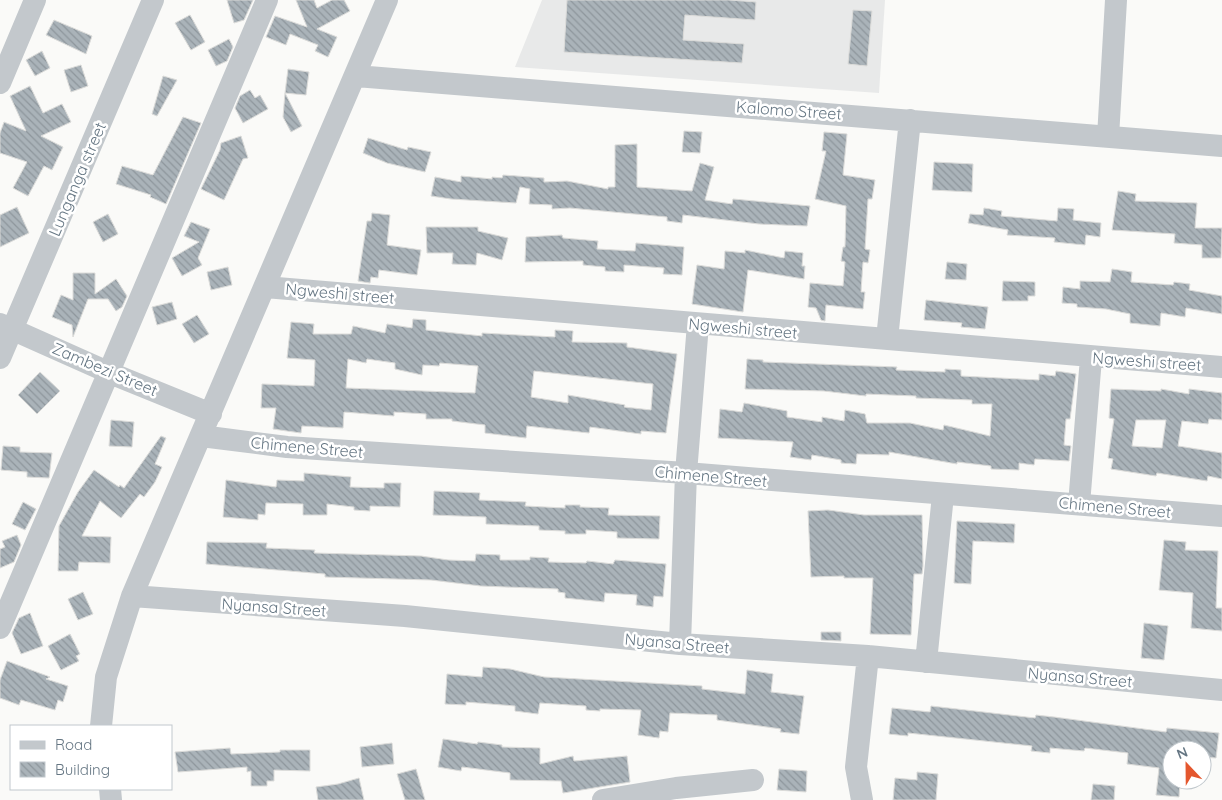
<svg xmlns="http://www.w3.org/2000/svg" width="1222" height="800" font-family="Quicksand,sans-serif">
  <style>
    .built { fill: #e8e9e9 }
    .building { fill: url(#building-back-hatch); stroke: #dcdcda; fill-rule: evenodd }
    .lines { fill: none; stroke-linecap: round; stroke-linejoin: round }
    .minor { stroke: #c3c8cc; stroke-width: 22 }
    .labels { text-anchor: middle; stroke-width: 5; stroke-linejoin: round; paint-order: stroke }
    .street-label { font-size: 16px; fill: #657683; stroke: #fff }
  </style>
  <defs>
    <pattern id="building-back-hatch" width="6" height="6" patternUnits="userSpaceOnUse" patternTransform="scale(1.25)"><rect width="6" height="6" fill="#aab3b9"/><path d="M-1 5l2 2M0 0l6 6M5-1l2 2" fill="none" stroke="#8e969c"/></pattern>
  </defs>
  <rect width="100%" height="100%" fill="#fafaf8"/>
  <!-- built -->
  <path class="built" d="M542,0H885L879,93L515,67Z"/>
  <!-- building -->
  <path class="building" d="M227,0H253L244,20L234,23Z
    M296,0H314L317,8L332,0H344L350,11L317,29L337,37L328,57L315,51L318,45L290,34L286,45L266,37L275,16L307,27Z
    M567,0H729L756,2L755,20L685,15L683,40L744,44L742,63L564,52Z
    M853,10L872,11L867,66L848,64Z
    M190,15L205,42L191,50L175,23Z
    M54,20L92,36L86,54L46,35Z
    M229,39L233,47L227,61L216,66L208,50Z
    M42,51L50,68L35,76L26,60Z
    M81,65L88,86L71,92L64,70Z
    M288,69L309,72L306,95L285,93Z
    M163,76L177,80L157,116L152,114Z
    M30,86L43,113L62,104L71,122L41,136L63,147L52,170L44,166L28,196L13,188L27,162L0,153V133L4,122L26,131L10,96Z
    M250,90L255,98L260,95L268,109L243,123L235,108L240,96Z
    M285,93L302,126L291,132L283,117Z
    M183,117L201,123L166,204L150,197L151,195L116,184L122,166L153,175Z
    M684,131L702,132L700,153L682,152Z
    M824,132L847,134L843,175L875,180L872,199H868L865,249L870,250L868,263L863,262L861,292H865L863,309L826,305L825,321L821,320L816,308L808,307L810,283L843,286L845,262L841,261L843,247H845L846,206L815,199L826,151H822Z
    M241,136L248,158L243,159L224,200L201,189L220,150L221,143Z
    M368,138L407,150L408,147L431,152L425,172L387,163L363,153Z
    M637,144V187L692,191L700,163L714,167L705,200L732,204L733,199L810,206L807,226L759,224L683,215L682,223L667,221V217L570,208L552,209V205L529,204L530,189L520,187L516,203L451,199L431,196L435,177L461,182V176L492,179V177L502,178L503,175L544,178V182L567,181L608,189V187H615V145Z
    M934,162L973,164L972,192L932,190Z
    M1118,191L1136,194L1135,201L1197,203L1195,228H1222L1221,258H1202V245L1174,243L1175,234L1112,230Z
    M17,207L29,233L0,247V215Z
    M984,208L1002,211L1001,216L1057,221L1058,208L1074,209L1073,220L1101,223L1100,237L1086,235L1085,245L1054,242L1055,238L1007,235L1008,230L968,223L970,214L983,215Z
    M372,213L390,215L387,245L421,250L417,275L379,270L378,278L371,277L370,283L358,281L367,221H371Z
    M108,214L118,234L103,242L93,222Z
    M191,222L210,229L198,258L202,265L182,276L172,258L199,242L184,236Z
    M426,227H478V231L508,238L502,260L477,253L476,265L452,264L453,253H427Z
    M562,235L563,238L598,241L597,249L635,251L636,243L684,247L682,275L663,274L664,268L624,265V272L605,271V267L583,265V261L525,262L526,237Z
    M745,250L784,258L785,251L803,253L802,266H805L804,279L748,270L743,312L692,304L697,265L724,269L725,251L745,253Z
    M947,262L967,264L966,280L945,279Z
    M228,267L232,285L211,290L207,272Z
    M1112,269L1132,272L1131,282L1173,285L1174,282L1190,284L1189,290L1222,296V314L1186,308L1185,317L1161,313L1160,326L1130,323V314L1106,309L1077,307V304L1062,303L1063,287L1080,289V281L1110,282Z
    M73,273H95V294L116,279L127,296L122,307L116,311L108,299H88L73,337L72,325L52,317L61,295L73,300Z
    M1003,281L1035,282V296H1028V301H1002Z
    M926,300L988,307L985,329L961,327L962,323L924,320Z
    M172,302L177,319L157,325L152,307Z
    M197,315L209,334L194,343L182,324Z
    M413,319L426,320V330L482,336V333L555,337V330L573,331L572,342L627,343V347L677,354L666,433L641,431V434L590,427L589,433L527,426L526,438L485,433V425L452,421V419H426V414L394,412V416L344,412L343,428L302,426L301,433L273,429L276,408H261L262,384L314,386L315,360L287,358L291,322L314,324L313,334H351L353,326L385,333L387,324L412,328ZM348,359L366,363L367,359L395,363V369L422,375L423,365L439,366L440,363L478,366L475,393L346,388ZM534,371L653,384L651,410L624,407L625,405L568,395V403L531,397Z
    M747,359L763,360V362L897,367L896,370L945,372V369L961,370V376L1039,380V374L1055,376L1056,371L1076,374L1070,419H1066L1064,445L1071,446L1069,461L1035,459L1034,465L1019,463V470L991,469V466L957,462V464L889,452V455L857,454L856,464L841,463V460L812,455L811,460L790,457L793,442L718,438L720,409L742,412L744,403L787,411V417L822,422V417L844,421L845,410L865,414L867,423H910L943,430L944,425L990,436L992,404H972V400L916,398V396L866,394V396L824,391L745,389Z
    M40,372L60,391L37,414L18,395Z
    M1111,389L1161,391V389L1189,394V389L1222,393V420L1209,419L1208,424L1182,421L1178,446L1222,453V479L1208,476L1207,481L1157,473L1156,476L1111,469L1113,459L1108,458L1114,419L1109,418ZM1136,420H1166L1162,448L1132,446Z
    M111,420L134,422L132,447L109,446Z
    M161,436L166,438L155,464L162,467L155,482L144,497L140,494L121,518L100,501L82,536L111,537L110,563L79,562L78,571H58L59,526L78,492L94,470L119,487L120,485L124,488Z
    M3,446L20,447V452L52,453L49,478L27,477V472L1,470Z
    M304,473L351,477L350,487L384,488V483H401L400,507L370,506V511L354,510V507L327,504V515H303V504L266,503L265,515L258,514V520L223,517L226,480L276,487L277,480L304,481Z
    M434,491L480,493L479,500L526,502L525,506L565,508V505H580V507L609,508L608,515L660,516L659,539L617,538V532L586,530V534H565V531L539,530V526L486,524V517L433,515Z
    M23,502L36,509L25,530L12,524Z
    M828,510L864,515H922L923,566L922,574H914L911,635L870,634L873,578H844V576L811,577L808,511Z
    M957,521L1015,524L1014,543L973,541L971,584L954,583Z
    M17,535L21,545L14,562L0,568V549L5,547L2,541Z
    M1164,540L1186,542L1185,550L1218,551L1216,608H1222V631L1191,628L1193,593L1159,590Z
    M207,542L267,543L266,548L315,550L314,553L421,556L448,560L475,561L476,554L500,555V560H530V557L549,558L548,562L586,563L587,561L613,564L615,560L666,564L663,597L654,596L653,607L636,605L637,595L605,593L604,602L565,598V593L558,592V589L481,586L431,580L325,577V574L206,564Z
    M83,592L93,614L78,620L68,599Z
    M30,613L43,646L21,654L12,633L19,618Z
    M1144,623L1168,626L1164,660L1141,658Z
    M821,632H841V641L821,640Z
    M70,634L80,654L76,656L79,661L61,670L48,646Z
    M7,661L50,677L46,679L68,686L63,702L58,700L55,710L21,700L19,705L0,698V680Z
    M483,667L510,669L544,677L702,686V689L745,694L747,670L773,674L771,692L804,696L799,734L780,732L781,729L717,720V715L670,713L668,732L660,731L659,738L638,735L641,710L600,709V711L586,710V706L540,703L538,714L515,711V706L466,702V705L445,704L447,674L482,677Z
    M931,706L1035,718L1036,715L1054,717L1166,732L1167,728L1219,733L1216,758L1202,757V750H1172V783L1180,784L1179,797L1156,795L1159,768L1127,764L1128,753L1085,748L1084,751L1050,748V753L1031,751L1032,746L908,733V736L889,734L892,708L930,712Z
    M443,739L477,744L478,742L502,745V747L540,748V764L573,756L574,761L627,756L630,782L563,793L561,781L510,780V773L462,767L461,771L438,767Z
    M392,743L394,764L362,767L360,747Z
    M230,748L231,754L280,752V750H310V771L274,770V781H267V786H251V771L247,772V767L178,772L175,752Z
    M416,769L425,800H405L397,774Z
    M779,769L807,771L806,792L777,790Z
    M917,772L938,774L936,800H893L895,778L917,780Z
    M359,778L364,800H318L316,787L338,784Z
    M1093,784L1115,786L1114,800H1091Z"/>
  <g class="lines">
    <!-- minor -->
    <path class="minor" d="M356,76L1222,146
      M0,83L35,0
      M1108,137L1116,0
      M265,287L1222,367
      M0,324L110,373L211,414
      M887,339L910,120
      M0,358L153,0
      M201,436L287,447L686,473L1222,516
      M1079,504L1091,358
      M132,596L405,616L680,644L868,656L1222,690
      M0,628L267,0
      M680,644L686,473L698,324
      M926,662L943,495
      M101,726L106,677L132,596L387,0
      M110,789L111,800
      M603,800L676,788L753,780
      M862,800L856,767L868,656"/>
  </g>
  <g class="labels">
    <!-- street labels -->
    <g class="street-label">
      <text transform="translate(789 110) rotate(4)" y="6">Kalomo Street</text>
      <text transform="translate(77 179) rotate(-67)" y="6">Lunganga street</text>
      <text transform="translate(340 293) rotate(5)" y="6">Ngweshi street</text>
      <text transform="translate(743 328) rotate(5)" y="6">Ngweshi street</text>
      <text transform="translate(1147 361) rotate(4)" y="6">Ngweshi street</text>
      <text transform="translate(105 369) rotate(23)" y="6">Zambezi Street</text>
      <text transform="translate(307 447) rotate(5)" y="6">Chimene Street</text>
      <text transform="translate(711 476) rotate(5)" y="6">Chimene Street</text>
      <text transform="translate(1115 507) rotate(5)" y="6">Chimene Street</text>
      <text transform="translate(274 607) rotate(4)" y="6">Nyansa Street</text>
      <text transform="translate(677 643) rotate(5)" y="6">Nyansa Street</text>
      <text transform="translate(1080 677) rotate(5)" y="6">Nyansa Street</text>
    </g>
  </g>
  <!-- legend -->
  <rect x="10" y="725" width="162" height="65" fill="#ffffff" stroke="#c1c8cd"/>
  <rect x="20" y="741" width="25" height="8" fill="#c3c8cc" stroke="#c1c8cd"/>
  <text x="55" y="750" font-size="15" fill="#657683">Road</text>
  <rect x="20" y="762" width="25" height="15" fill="url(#building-back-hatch)" stroke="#c1c8cd"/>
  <text x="55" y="775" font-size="15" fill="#657683">Building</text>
  <!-- north arrow -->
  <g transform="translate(1187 765) rotate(338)"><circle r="24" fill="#ffffff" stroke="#c1c8cd"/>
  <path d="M0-4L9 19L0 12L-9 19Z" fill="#e4572e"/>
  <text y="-8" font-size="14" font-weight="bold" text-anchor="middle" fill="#657683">N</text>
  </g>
</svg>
